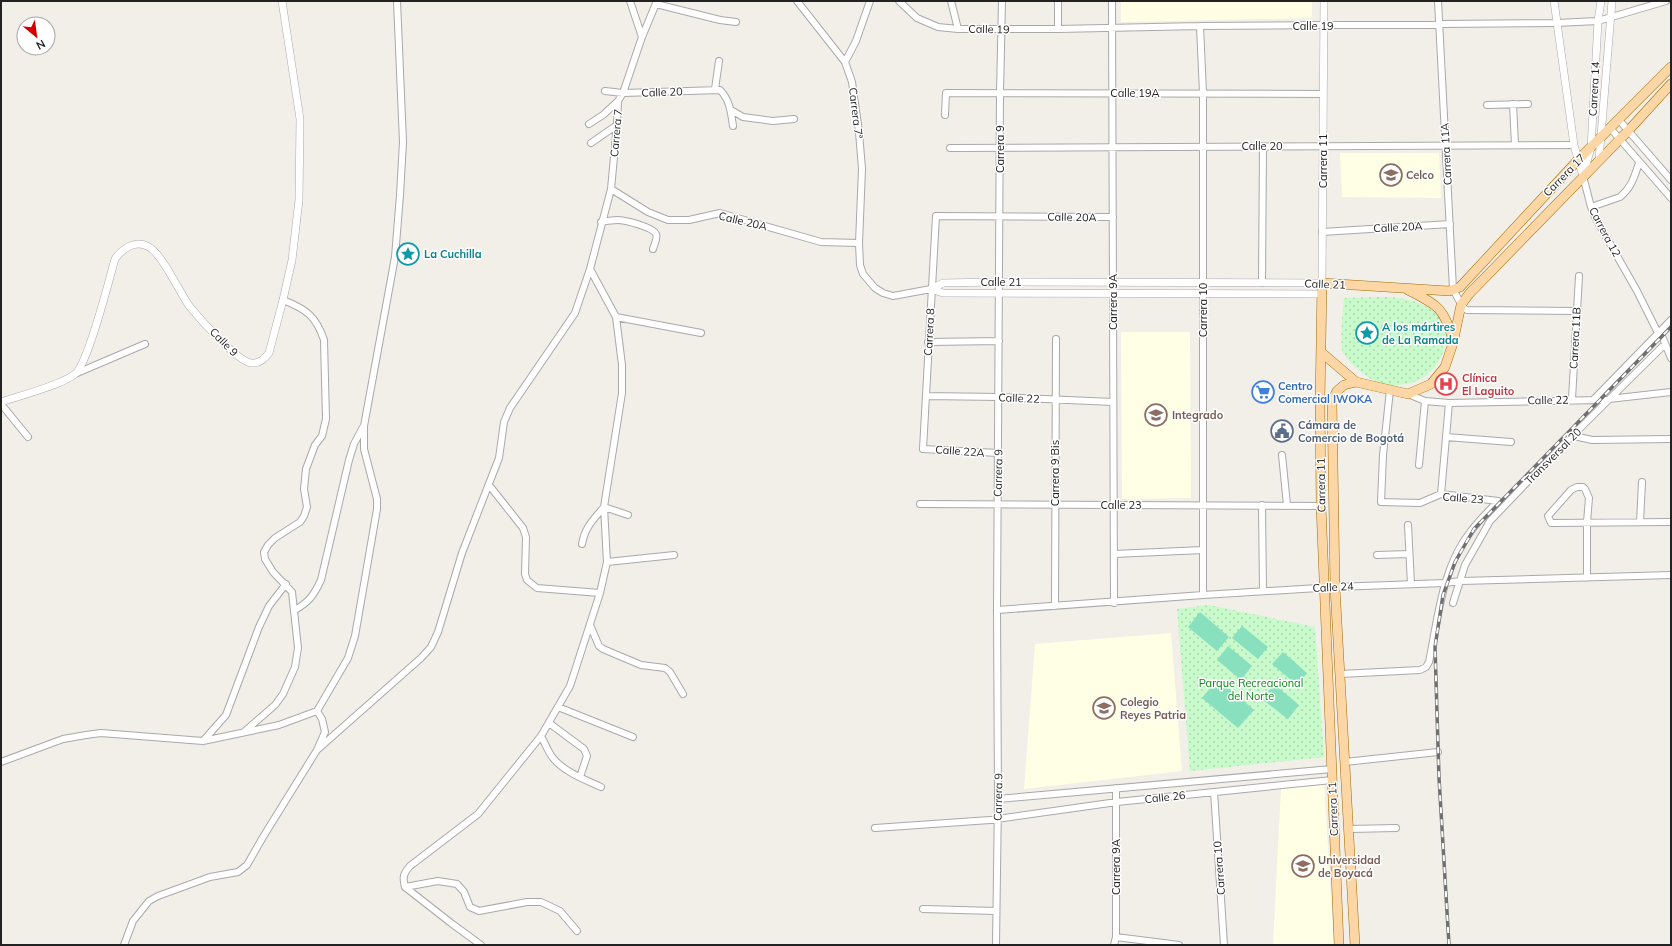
<svg xmlns="http://www.w3.org/2000/svg" width="1672" height="946" font-family="Mulish,sans-serif">
  <style>
    .education { fill: #ffffe5 }
    .park { fill: url(#park-dots) }
    .pitch { fill: #88e0be }
    .lines { fill: none; stroke-linecap: round; stroke-linejoin: round }
    .minor-casing { stroke: #a9a9a9; stroke-width: 8 }
    .tertiary-casing { stroke: #a9a9a9; stroke-width: 8 }
    .primary-casing { stroke: #a06b00; stroke-width: 10 }
    .minor { stroke: #fff; stroke-width: 6 }
    .tertiary { stroke: #fff; stroke-width: 7 }
    .primary { stroke: #fcd6a4; stroke-width: 9 }
    .rail-casing { stroke: #707070; stroke-width: 3.5 }
    .rail { stroke: #fff; stroke-width: 2; stroke-dasharray: 6; stroke-linecap: butt }
    .labels { text-anchor: middle; stroke-width: 3; stroke-linejoin: round; paint-order: stroke }
    .street-label { font-size: 11px; fill: #222; stroke: #fff }
    .education-label { font-size: 11px; font-weight: bold; fill: #785e54; stroke: #fff; text-anchor: start }
    .culture-label { font-size: 11px; font-weight: bold; fill: #0d838f; stroke: #fff; text-anchor: start }
    .health-label { font-size: 11px; font-weight: bold; fill: #be3a42; stroke: #fff; text-anchor: start }
    .shop-label { font-size: 11px; font-weight: bold; fill: #366cbe; stroke: #fff; text-anchor: start }
    .service-label { font-size: 11px; font-weight: bold; fill: #4e5e75; stroke: #fff; text-anchor: start }
    .park-label { font-size: 11px; fill: #0c8416; stroke: #fff }
  </style>
  <defs>
    <pattern id="park-dots" width="8" height="8" patternUnits="userSpaceOnUse"><rect width="8" height="8" fill="#c8facc"/><path d="M2 2h.1M6 6h.1" fill="none" stroke="#acd6af" stroke-width="1.8" stroke-linecap="round"/></pattern>
  </defs>
  <rect width="100%" height="100%" fill="#f2efe9"/>
  <!-- education -->
  <path class="education" d="M1121,1H1312V18L1121,22Z
    M1340,153H1439L1441,198L1342,197Z
    M1121,332H1190L1191,498L1122,499Z
    M1171,633L1182,771L1024,789L1035,644Z
    M1324,783L1334,945H1273L1281,788Z"/>
  <!-- park -->
  <path class="park" d="M1344,298C1368,298 1396,294 1419,303C1467,321 1444,386 1395,385C1390,385 1384,386 1380,384C1375,383 1369,377 1364,374C1356,368 1346,360 1342,350C1340,343 1343,308 1344,298Z
    M1209,605L1315,627L1324,757L1190,771L1177,609Z"/>
  <!-- pitch -->
  <path class="pitch" d="M1200,612L1229,637L1217,651L1188,627Z
    M1242,626L1268,647L1258,659L1232,638Z
    M1228,646L1252,666L1241,680L1217,660Z
    M1283,652L1307,673L1297,685L1272,664Z
    M1218,679L1254,710L1238,728L1202,698Z
    M1274,684L1299,705L1288,719L1262,699Z"/>
  <g class="lines">
    <!-- minor casing -->
    <g class="minor-casing">
      <path id="minor" d="M630,1L642,37
        M797,1L845,62L852,82L859,132L862,169L859,243L860,265L863,274L875,288L883,293L893,296L931,289
        M899,1L917,18L938,27L958,29H1058L1200,26L1556,23L1598,21L1666,1
        M951,1L958,29
        M1112,1L1114,603
        M1438,1L1453,289L1463,308L1467,310L1576,311
        M656,4L720,20L736,22
        M1200,26L1203,93V595
        M1058,29V1
        M845,62L856,41L870,1
        M715,89L719,61
        M605,91L623,93L720,90C730,100 731,113 733,126
        M1513,104L1515,145
        M1487,105L1528,104
        M731,110L743,117L773,121L794,119
        M945,115L946,93L1323,94
        M1619,120L1671,180
        M589,124L603,115L618,101
        M1611,129L1671,198
        M591,143L617,125
        M950,148L1574,145
        M1583,176L1591,207L1596,219L1637,291L1658,333L1662,336L1671,358
        M611,189L648,212L668,220H689L720,213L821,242L859,243
        M1591,207L1620,197C1632,187 1634,177 1639,163
        M601,222C607,221 612,220 617,220C625,220 653,227 656,234C658,238 654,245 653,249
        M1322,232L1450,224
        M1262,283L1263,146
        M616,317L701,333
        M928,342L999,341
        M77,373L145,344
        M1390,390L1383,455L1381,502L1420,503L1441,494L1498,501
        M1408,394L1425,401L1449,403L1600,400L1671,392
        M926,396L999,397L1113,402
        M1572,399L1579,276
        M1593,400L1671,320
        M1,404L28,437
        M1574,436L1592,440L1671,439
        M1446,437L1511,442
        M998,453L923,449L936,216L1113,217
        M1282,455L1287,505
        M1419,465L1425,401
        M489,485L523,528L526,537L525,574L527,580L537,588L600,593
        M1441,494L1449,403
        M920,504L1321,506
        M1262,505L1263,591
        M1640,522L1642,482
        M1408,525L1411,584
        M582,544C585,527 593,520 604,507L628,515
        M1114,554L1203,550
        M1377,555L1409,554
        M607,562L674,555
        M1587,578V522L1589,498L1585,489L1583,487H1577L1571,490L1548,516L1551,523L1671,522
        M1453,603L1465,565L1490,521L1559,449L1665,344
        M1055,606L1056,339
        M295,610C309,602 314,595 321,580L349,460L354,444L363,427
        M997,610L1203,595L1335,587L1445,583L1461,581L1671,575
        M590,625L599,646L603,649L641,665L665,668L670,672L683,694
        M1340,674L1420,670L1426,667L1429,662C1438,618 1442,567 1471,531C1479,520 1489,511 1498,501
        M558,707L633,737
        M549,723L584,749L587,756L580,777
        M244,732L275,705L283,694L295,667L298,648L292,592L273,572L265,559L264,552L268,545L275,538L300,522L304,516L307,507L304,489L306,469L315,445L322,436L326,419L324,340C316,316 306,309 283,300
        M541,736C545,743 548,752 553,758C564,772 586,780 601,787
        M203,741L226,715L259,627L269,606L286,584
        M317,750L421,658L431,647L438,632L462,553L499,458L504,422L510,408L575,313L590,269L611,189L617,125L618,101L623,93L642,37L657,1
        M1,762L63,739L86,735L101,733L203,741L279,725L317,711L348,658L355,636L377,509V499L364,449V426L395,257L400,195L403,142L397,1
        M1345,762L1438,752
        M1214,792L1224,945
        M998,799L1332,769
        M875,828L990,820L1117,802L1332,780
        M1349,829L1396,828
        M405,887L438,881L457,884L464,892L470,907L479,911L527,902H541L560,911L577,931
        M923,909L996,911
        M1116,937L1179,945
        M124,945L133,921L149,901L158,896L210,877L238,872L247,865L263,837L317,750L325,732L322,719L317,711
        M481,945L451,923L405,887C402,877 404,873 410,866L478,814L541,736L570,686L600,593L607,562L604,507L622,393V365L616,317L590,269
        M996,945L998,799L997,610L1000,93L1002,1
        M1114,945L1116,937V788"/>
    </g>
    <!-- tertiary casing -->
    <g class="tertiary-casing">
      <path id="tertiary" d="M1554,1L1574,145L1583,176
        M1599,160L1612,1
        M1583,175L1591,148L1598,21L1601,1
        M931,289L943,283L994,282L1322,283L1324,1
        M931,289L943,293L1321,294
        M1,402C19,396 62,385 75,374C88,364 109,280 115,259C122,249 135,239 149,247C162,254 180,293 190,307C200,319 237,361 251,363C259,364 264,359 269,353L283,300L292,260L299,200L300,119L282,1"/>
    </g>
    <!-- primary casing -->
    <g class="primary-casing">
      <path id="primary" d="M1408,290C1437,305 1444,307 1453,340
        M1321,352L1356,382
        M1339,945L1321,506L1320,403L1322,283L1449,291L1460,287L1578,160L1671,67
        M1355,945L1335,587L1332,401L1337,391L1344,385L1356,382L1408,394L1431,384L1445,367L1453,343L1461,305L1469,294L1628,131L1671,84"/>
    </g>
    <!-- minor -->
    <use href="#minor" class="minor"/>
    <!-- tertiary -->
    <use href="#tertiary" class="tertiary"/>
    <!-- primary -->
    <use href="#primary" class="primary"/>
    <!-- rail casing -->
    <g class="rail-casing">
      <path id="rail" d="M1449,945L1439,778L1435,647L1443,595L1455,562L1474,529L1671,327"/>
    </g>
    <!-- rail -->
    <use href="#rail" class="rail"/>
  </g>
  <!-- icons -->
  <defs>
    <g id="school-ring" transform="scale(1.15)"><circle r="9.5" fill="#fff" stroke="#8d6e63" stroke-width="1.5"/><path d="M0-5L7-2L0 1L-7-2ZM-4 1L0 2.5L4 1V4Q0 6-4 4Z" fill="#8d6e63"/></g>
    <g id="sight-ring" transform="scale(1.15)"><circle r="9.5" fill="#fff" stroke="#0f9aa8" stroke-width="1.5"/><path d="M0-6L1.8-2.2L6-1.7L2.9 1.2L3.7 5.4L0 3.3L-3.7 5.4L-2.9 1.2L-6-1.7L-1.8-2.2Z" fill="#0f9aa8"/></g>
    <g id="hospital-ring" transform="scale(1.15)"><circle r="9.5" fill="#fff" stroke="#e0444e" stroke-width="1.5"/><path d="M-5-5h3v3.5h4V-5h3V5h-3V1.5h-4V5h-3Z" fill="#e0444e"/></g>
    <g id="supermarket-ring" transform="scale(1.15)"><circle r="9.5" fill="#fff" stroke="#3f7fe0" stroke-width="1.5"/><path d="M-6-5.5h2.5l.6 2H6L4.5 2H-2.5L-4.4-4H-6ZM-1.5 3.2a1.3 1.3 0 1 0 .1 0ZM3 3.2a1.3 1.3 0 1 0 .1 0Z" fill="#3f7fe0"/></g>
    <g id="civic-ring" transform="scale(1.15)"><circle r="9.5" fill="#fff" stroke="#5c6f8a" stroke-width="1.5"/><path d="M-.6-6.5H3V-4.5H.6V-3L4-1V1h2V6H-6V1h2V-1L-.6-3ZM-1.2 2.5V6h2.4V2.5Z" fill="#5c6f8a"/></g>
    <g id="university-ring" transform="scale(1.15)"><circle r="9.5" fill="#fff" stroke="#8d6e63" stroke-width="1.5"/><path d="M0-5L7-2L0 1L-7-2ZM-4 1L0 2.5L4 1V4Q0 6-4 4Z" fill="#8d6e63"/></g>
  </defs>
  <g fill-rule="evenodd">
    <use href="#school-ring" x="1391" y="175"/>
    <use href="#sight-ring" x="408" y="254"/>
    <use href="#sight-ring" x="1367" y="333"/>
    <use href="#hospital-ring" x="1446" y="384"/>
    <use href="#supermarket-ring" x="1263" y="392"/>
    <use href="#school-ring" x="1156" y="415"/>
    <use href="#civic-ring" x="1282" y="431"/>
    <use href="#school-ring" x="1104" y="708"/>
    <use href="#university-ring" x="1303" y="866"/>
  </g>
  <g class="labels">
    <!-- street labels -->
    <g class="street-label">
      <text x="1313" y="30">Calle 19</text>
      <text transform="translate(989 29) rotate(1)" y="4">Calle 19</text>
      <text transform="translate(1594 89) rotate(-87)" y="4">Carrera 14</text>
      <text transform="translate(662 92) rotate(-2)" y="4">Calle 20</text>
      <text x="1135" y="97">Calle 19A</text>
      <text transform="translate(856 113) rotate(83)" y="4">Carrera 7ª</text>
      <text transform="translate(616 133) rotate(-85)" y="4">Carrera 7</text>
      <text x="1262" y="150">Calle 20</text>
      <text transform="translate(1000 149) rotate(-90)" y="4">Carrera 9</text>
      <text transform="translate(1446 154) rotate(-93)" y="4">Carrera 11A</text>
      <text transform="translate(1323 161) rotate(-90)" y="4">Carrera 11</text>
      <text transform="translate(1564 175) rotate(-46)" y="4">Carrera 17</text>
      <text transform="translate(1072 217) rotate(1)" y="4">Calle 20A</text>
      <text transform="translate(743 221) rotate(13)" y="4">Calle 20A</text>
      <text transform="translate(1398 227) rotate(-3)" y="4">Calle 20A</text>
      <text transform="translate(1605 232) rotate(62)" y="4">Carrera 12</text>
      <text x="1001" y="286">Calle 21</text>
      <text transform="translate(1325 284) rotate(2)" y="4">Calle 21</text>
      <text transform="translate(1113 302) rotate(-90)" y="4">Carrera 9A</text>
      <text transform="translate(1203 310) rotate(-90)" y="4">Carrera 10</text>
      <text transform="translate(929 332) rotate(-87)" y="4">Carrera 8</text>
      <text transform="translate(1575 338) rotate(-87)" y="4">Carrera 11B</text>
      <text transform="translate(224 342) rotate(45)" y="4">Calle 9</text>
      <text transform="translate(1019 398) rotate(2)" y="4">Calle 22</text>
      <text transform="translate(1548 400) rotate(-1)" y="4">Calle 22</text>
      <text transform="translate(960 451) rotate(4)" y="4">Calle 22A</text>
      <text transform="translate(1553 456) rotate(-45)" y="4">Transversal 20</text>
      <text transform="translate(998 473) rotate(-89)" y="4">Carrera 9</text>
      <text transform="translate(1055 473) rotate(-90)" y="4">Carrera 9 Bis</text>
      <text transform="translate(1321 485) rotate(-91)" y="4">Carrera 11</text>
      <text transform="translate(1463 498) rotate(4)" y="4">Calle 23</text>
      <text x="1121" y="509">Calle 23</text>
      <text transform="translate(1333 587) rotate(-3)" y="4">Calle 24</text>
      <text transform="translate(998 797) rotate(-89)" y="4">Carrera 9</text>
      <text transform="translate(1165 797) rotate(-6)" y="4">Calle 26</text>
      <text transform="translate(1333 809) rotate(-92)" y="4">Carrera 11</text>
      <text transform="translate(1116 867) rotate(-90)" y="4">Carrera 9A</text>
      <text transform="translate(1219 868) rotate(-94)" y="4">Carrera 10</text>
    </g>
    <!-- education labels -->
    <g class="education-label">
      <text x="1406" y="179">Celco</text>
      <text x="1172" y="419">Integrado</text>
      <text x="1120" y="706">Colegio<tspan x="1120" dy="13">Reyes Patria</tspan></text>
      <text x="1318" y="864">Universidad<tspan x="1318" dy="13">de Boyacá</tspan></text>
    </g>
    <!-- culture labels -->
    <g class="culture-label">
      <text x="424" y="258">La Cuchilla</text>
      <text x="1382" y="331">A los mártires<tspan x="1382" dy="13">de La Ramada</tspan></text>
    </g>
    <!-- health labels -->
    <g class="health-label">
      <text x="1462" y="382">Clínica<tspan x="1462" dy="13">El Laguito</tspan></text>
    </g>
    <!-- shop labels -->
    <g class="shop-label">
      <text x="1278" y="390">Centro<tspan x="1278" dy="13">Comercial IWOKA</tspan></text>
    </g>
    <!-- service labels -->
    <g class="service-label">
      <text x="1298" y="429">Cámara de<tspan x="1298" dy="13">Comercio de Bogotá</tspan></text>
    </g>
    <!-- park labels -->
    <g class="park-label">
      <text x="1251" y="687">Parque Recreacional<tspan x="1251" dy="13">del Norte</tspan></text>
    </g>
  </g>
  <!-- border -->
  <rect width="1672" height="946" fill="none" stroke="#222222" stroke-width="4"/>
  <!-- north arrow -->
  <g transform="translate(36 36) rotate(151)"><circle r="19" fill="#ffffff" stroke="#a7a7a7"/>
  <path d="M0-3L7 15L0 10L-7 15Z" fill="#d40000"/>
  <text y="-6" font-size="11" font-weight="bold" text-anchor="middle" fill="#222222">N</text>
  </g>
</svg>
